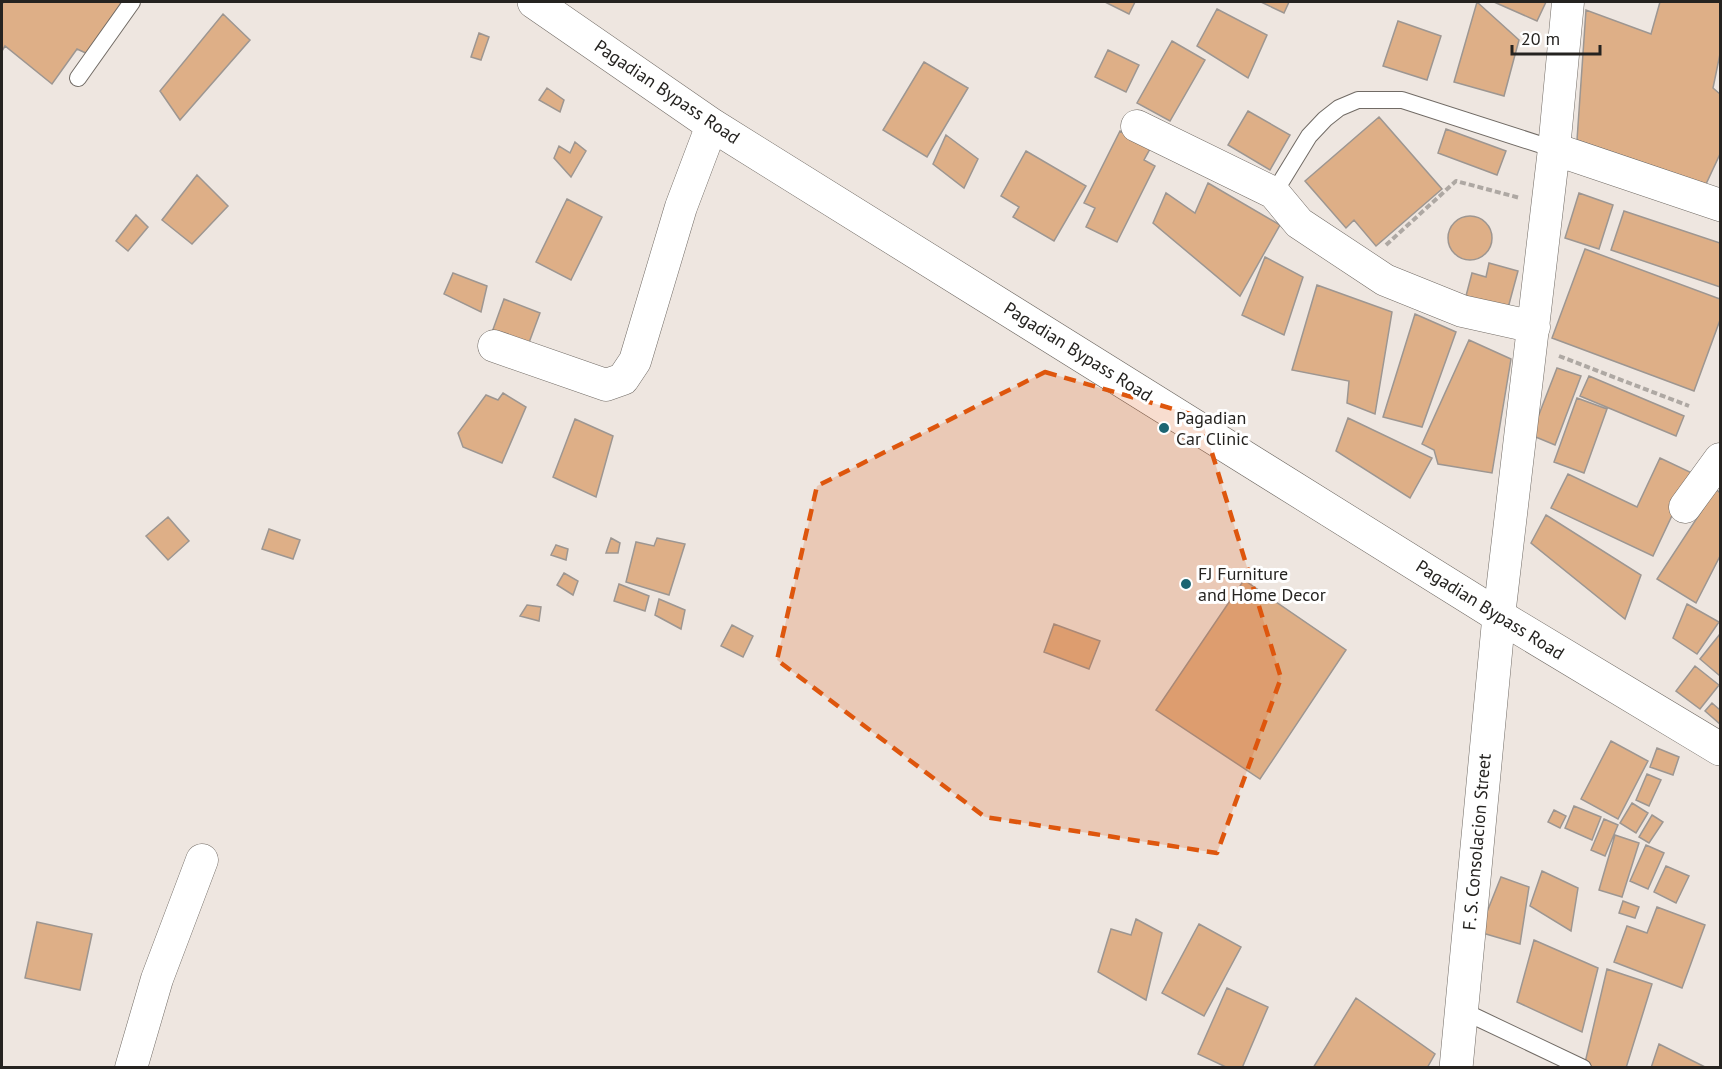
<svg xmlns="http://www.w3.org/2000/svg" width="1722" height="1069" font-family="'PT Sans',sans-serif">
  <style>
    .building { fill: #deaf87; stroke: #9d9691; stroke-width: 1.5 }
    .lines { fill: none; stroke-linecap: round; stroke-linejoin: round }
    .lane-casing { stroke: #716b65; stroke-width: 18 }
    .street-casing { stroke: #716b65; stroke-width: 33 }
    .secondary-casing { stroke: #716b65; stroke-width: 34 }
    .highway-casing { stroke: #716b65; stroke-width: 34 }
    .path { stroke: #aea8a3; stroke-width: 4; stroke-dasharray: 6 3; stroke-linecap: butt }
    .lane { stroke: #fff; stroke-width: 16 }
    .street { stroke: #fff; stroke-width: 32 }
    .secondary { stroke: #fff; stroke-width: 33 }
    .highway { stroke: #fff; stroke-width: 33 }
    .marked { fill: #de560d; fill-opacity: 0.2; stroke: #de560d; stroke-width: 4.5; stroke-dasharray: 12 8; stroke-linejoin: round }
    .poi-dot { fill: #1c6572; stroke: #fff; stroke-width: 2 }
    .labels { text-anchor: middle; stroke-width: 6; stroke-linejoin: round; paint-order: stroke }
    .street-label { font-size: 18px; fill: #252320; stroke: #fff }
    .poi-label { font-size: 18px; fill: #252320; stroke: #fff; text-anchor: start }
  </style>
  <rect width="100%" height="100%" fill="#eee6e0"/>
  <!-- building -->
  <path class="building" d="M4,2H119L124,6L88,54L77,49L52,84L5,46L2,51V4Z
    M1105,2H1135L1129,14Z
    M1261,2H1289L1284,13Z
    M1477,2L1519,40L1504,96L1454,82Z
    M1494,2H1546L1537,21Z
    M1660,2H1720V54L1713,88L1720,94V154L1706,184L1577,140L1586,10L1651,34Z
    M1217,9L1267,35L1248,78L1197,46Z
    M223,14L250,40L180,120L160,91Z
    M1398,21L1441,36L1427,80L1383,66Z
    M479,33L489,37L481,60L471,57Z
    M1172,41L1205,60L1170,121L1137,103Z
    M1108,50L1139,65L1126,92L1095,77Z
    M924,62L968,88L927,157L883,130Z
    M547,88L564,100L560,112L539,100Z
    M1248,111L1290,135L1270,170L1228,145Z
    M1379,117L1442,189L1376,246L1354,220L1346,228L1305,181Z
    M1446,129L1506,151L1497,175L1438,153Z
    M1120,131L1151,147L1144,160L1155,166L1117,242L1086,227L1095,208L1084,203Z
    M946,135L978,159L964,188L933,164Z
    M575,142L586,151L571,177L554,158L559,146L570,153Z
    M1026,151L1086,186L1054,241L1013,217L1019,207L1001,196Z
    M197,175L228,206L192,244L162,220Z
    M1208,183L1280,225L1240,296L1153,223L1166,193L1195,213Z
    M1579,193L1613,205L1599,249L1565,238Z
    M567,199L602,217L571,280L536,262Z
    M1624,211L1720,243V287L1611,250Z
    M136,215L148,227L128,251L116,241Z
    M1448 238a22 22 0 1 1 44 0a22 22 0 1 1-44 0Z
    M1585,249L1720,299V320L1694,391L1552,338Z
    M1265,257L1303,277L1284,335L1242,315Z
    M1489,263L1518,271L1508,308L1466,296L1472,273L1486,277Z
    M453,273L487,286L481,312L444,294Z
    M1317,285L1392,312L1375,414L1347,403L1349,381L1292,370Z
    M504,299L540,313L527,348L491,335Z
    M1415,314L1456,332L1422,427L1383,417Z
    M1469,340L1511,359L1492,473L1438,464L1434,450L1422,444Z
    M1557,368L1581,376L1555,445L1531,435Z
    M1589,376L1684,416L1676,436L1580,396Z
    M503,393L526,407L502,463L463,447L458,433L486,395L498,400Z
    M1577,398L1607,409L1584,473L1554,462Z
    M1348,418L1432,458L1410,498L1336,451Z
    M575,419L613,436L596,497L553,477Z
    M1660,458L1692,473L1653,556L1551,508L1568,474L1637,507Z
    M1716,489L1720,493V556L1696,603L1657,579Z
    M1546,515L1641,575L1625,619L1531,543Z
    M168,517L189,541L168,560L146,536Z
    M269,529L300,540L293,559L262,549Z
    M611,538L620,543L618,553H606Z
    M657,538L685,544L669,595L626,582L636,542L654,546Z
    M556,545L568,549L566,560L551,555Z
    M564,573L578,581L573,595L557,585Z
    M1244,580L1346,650L1260,779L1156,710Z
    M619,584L649,596L645,611L614,601Z
    M659,599L685,610L681,629L655,615Z
    M1687,604L1719,622L1697,654L1673,638Z
    M527,605L541,607L539,621L520,616Z
    M1054,624L1100,641L1089,669L1044,652Z
    M732,625L753,636L743,657L721,646Z
    M1720,634V676L1700,659Z
    M1695,666L1719,685L1700,709L1676,691Z
    M1712,703L1720,710V724L1705,711Z
    M1611,741L1648,761L1618,819L1581,799Z
    M1657,748L1679,757L1673,775L1650,767Z
    M1647,774L1661,780L1649,806L1636,800Z
    M1632,803L1648,813L1636,833L1620,823Z
    M1574,806L1601,817L1592,840L1565,828Z
    M1554,810L1566,816L1560,828L1548,822Z
    M1652,815L1663,822L1649,843L1639,837Z
    M1604,819L1618,825L1605,856L1591,850Z
    M1615,835L1639,843L1622,897L1599,890Z
    M1646,845L1664,853L1648,889L1630,881Z
    M1666,866L1689,876L1676,903L1654,892Z
    M1542,871L1578,888L1571,931L1530,906Z
    M1501,877L1529,887L1520,944L1479,932Z
    M1623,901L1639,907L1635,918L1619,913Z
    M1657,907L1705,925L1682,988L1614,962L1627,926L1647,933Z
    M1136,919L1162,933L1146,1000L1098,972L1111,929L1131,935Z
    M37,922L92,934L80,990L25,978Z
    M1199,924L1241,947L1204,1016L1162,993Z
    M1534,940L1598,968L1582,1032L1517,1002Z
    M1607,969L1652,984L1626,1068L1584,1067Z
    M1227,988L1268,1007L1242,1068H1228L1198,1054Z
    M1356,998L1435,1054L1427,1068H1313Z
    M1659,1044L1707,1068H1651Z"/>
  <g class="lines">
    <!-- lane casing -->
    <g class="lane-casing">
      <path id="lane" d="M78,78L132,2
        M1274,193L1309,136L1325,119L1339,108L1358,100H1402L1554,149
        M1461,1010L1583,1068"/>
    </g>
    <!-- street casing -->
    <g class="street-casing">
      <path id="street" d="M1137,126L1274,193L1299,223L1385,280L1462,311L1534,327
        M1554,149L1720,205
        M494,346L606,385L623,379L635,361L681,207L712,125
        M1685,507L1720,459
        M1499,616L1554,149L1568,2
        M131,1068L157,979L202,860"/>
    </g>
    <!-- secondary casing -->
    <g class="secondary-casing">
      <path id="secondary" d="M1456,1068L1499,616"/>
    </g>
    <!-- highway casing -->
    <g class="highway-casing">
      <path id="highway" d="M534,2L712,125L1499,616L1720,749"/>
    </g>
    <!-- path -->
    <path class="path" d="M1386,245L1456,181L1520,198
      M1559,356L1689,406"/>
    <!-- lane -->
    <use href="#lane" class="lane"/>
    <!-- street -->
    <use href="#street" class="street"/>
    <!-- secondary -->
    <use href="#secondary" class="secondary"/>
    <!-- highway -->
    <use href="#highway" class="highway"/>
  </g>
  <!-- marked area -->
  <path class="marked" d="M1045,372L1201,417L1281,678L1217,853L985,817L777,660L817,486Z"/>
  <!-- markers -->
  <g class="poi-dot">
    <circle cx="1164" cy="428" r="6"/>
    <circle cx="1186" cy="584" r="6"/>
  </g>
  <g class="labels">
    <!-- street labels -->
    <g class="street-label">
      <text transform="translate(667 92) rotate(34)" y="6">Pagadian Bypass Road</text>
      <text transform="translate(1078 352) rotate(32)" y="6">Pagadian Bypass Road</text>
      <text transform="translate(1490 610) rotate(32)" y="6">Pagadian Bypass Road</text>
      <text transform="translate(1477 842) rotate(-85)" y="6">F. S. Consolacion Street</text>
    </g>
    <!-- poi labels -->
    <g class="poi-label">
      <text x="1176" y="424">Pagadian<tspan x="1176" dy="21">Car Clinic</tspan></text>
      <text x="1198" y="580">FJ Furniture<tspan x="1198" dy="21">and Home Decor</tspan></text>
    </g>
  </g>
  <!-- border -->
  <rect width="1722" height="1069" fill="none" stroke="#252320" stroke-width="6"/>
  <!-- scale -->
  <path d="M1512 45v9h88v-9" fill="none" stroke="#252320" stroke-width="3"/>
  <text x="1521" y="45" font-size="18" fill="#252320" stroke="#ffffff" stroke-width="4.5" paint-order="stroke">20 m</text>
</svg>
